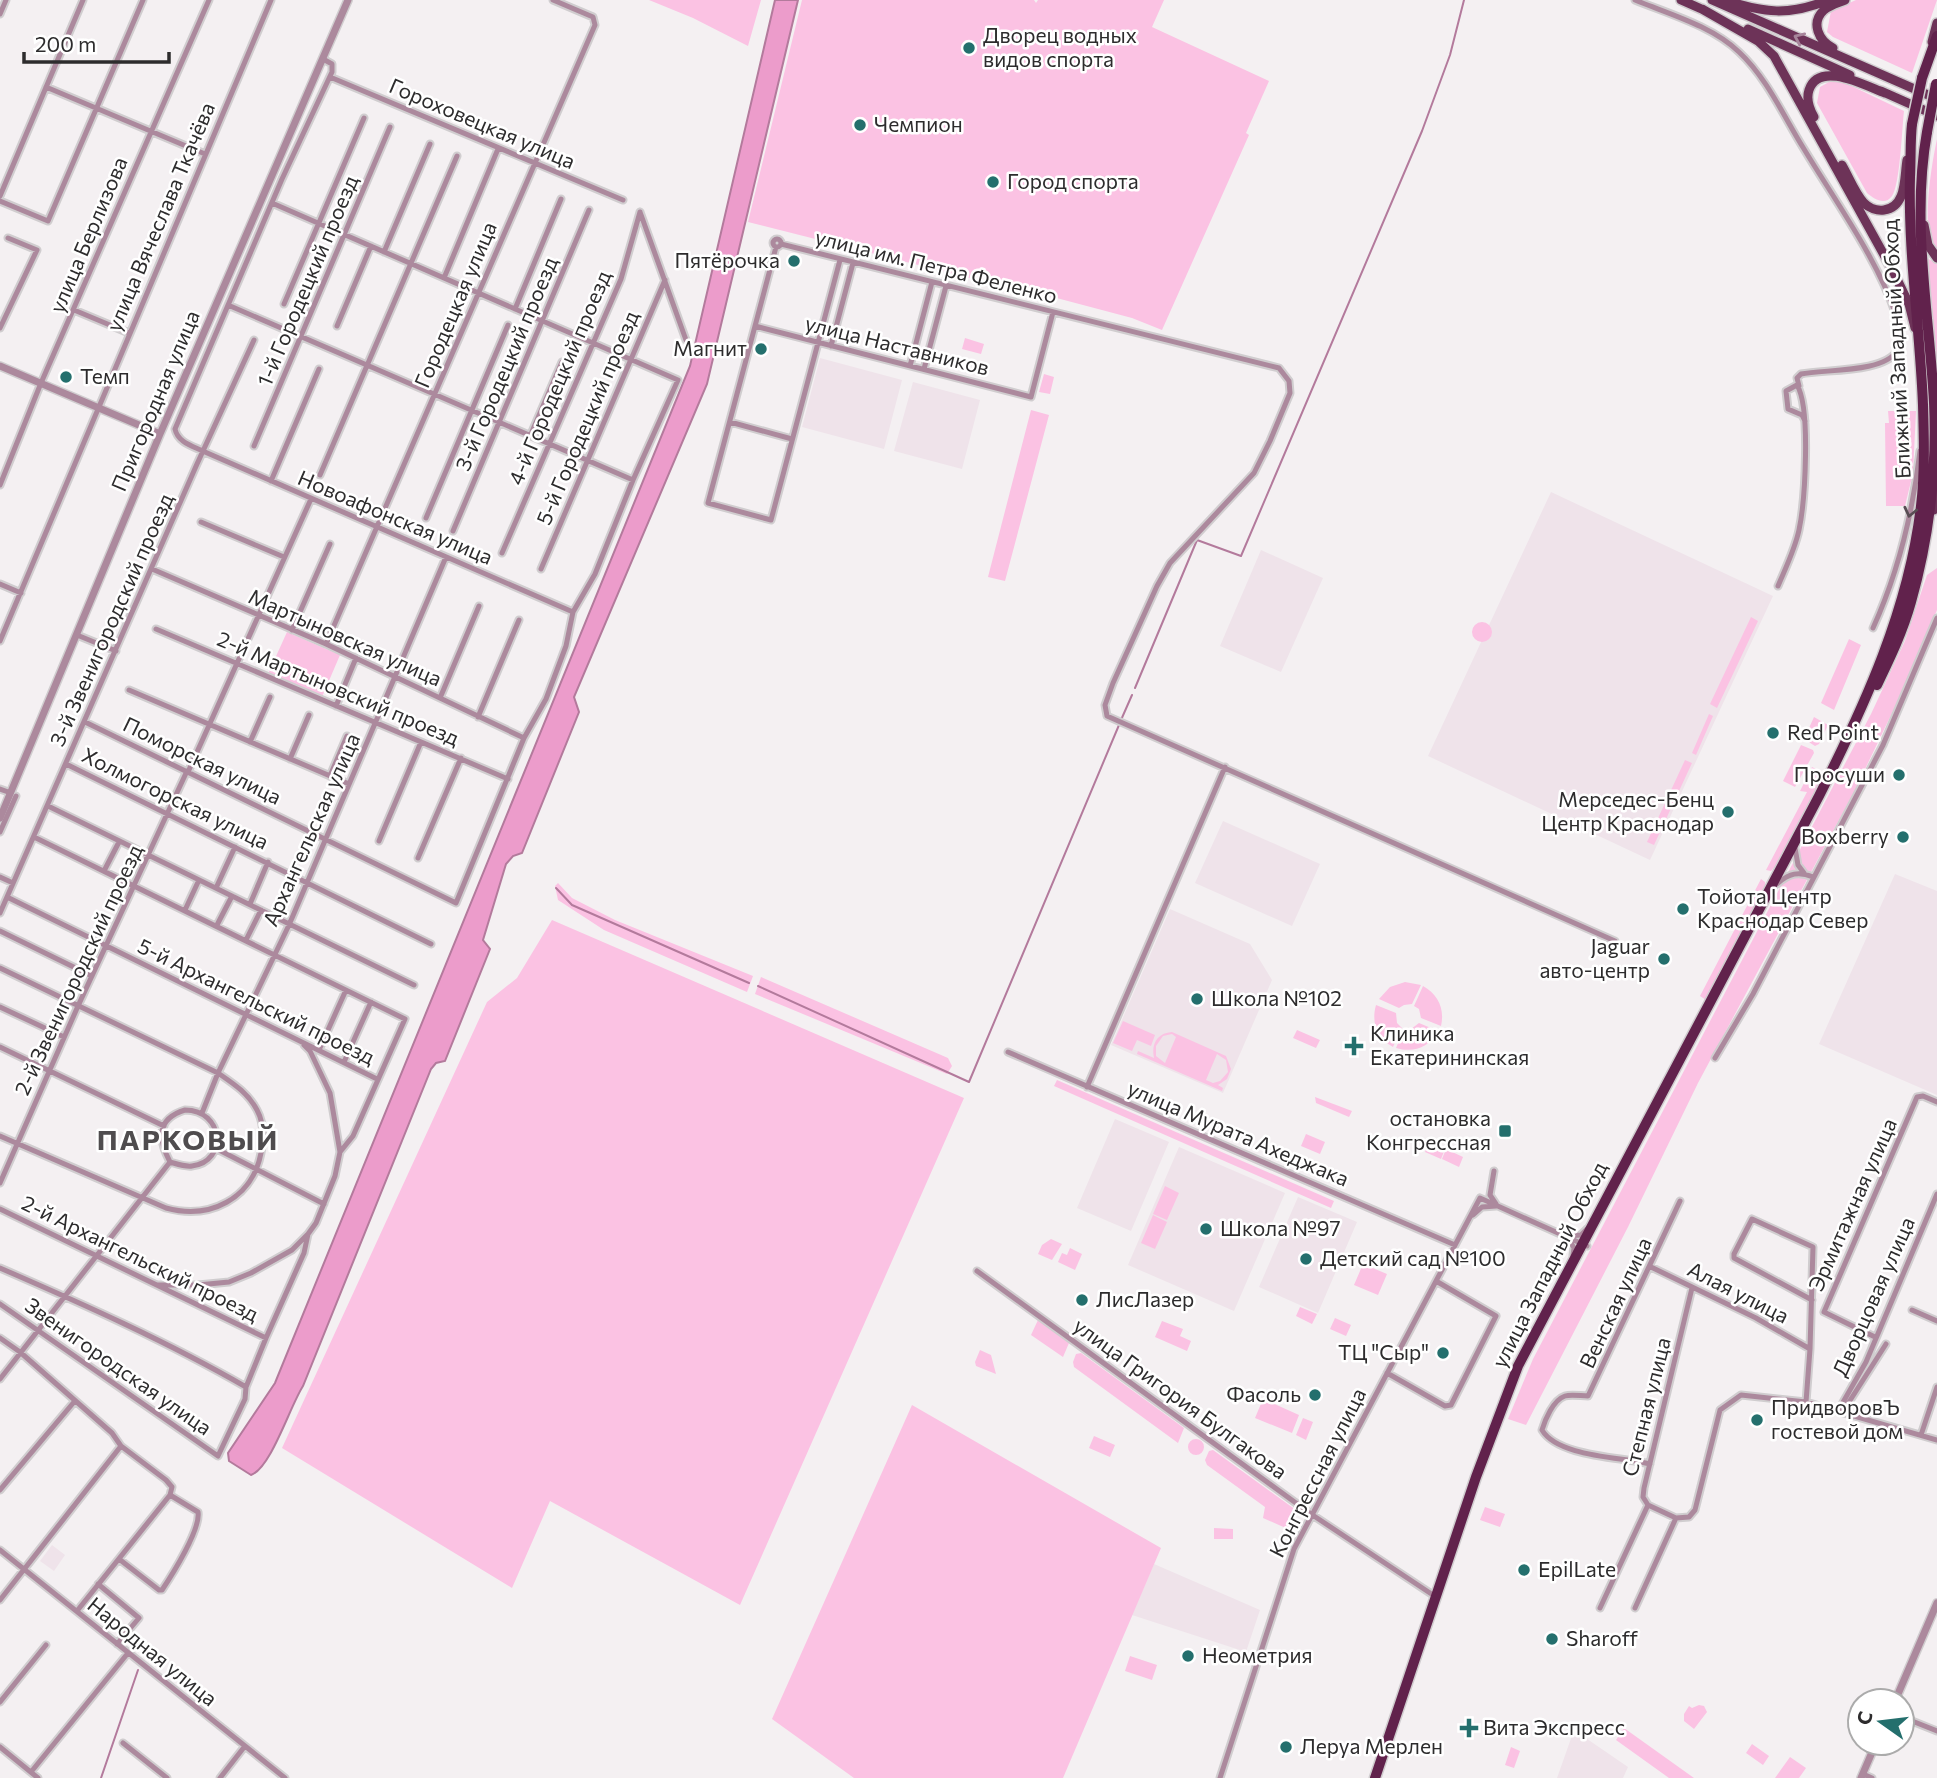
<svg xmlns="http://www.w3.org/2000/svg" width="1937" height="1778" font-family="Commissioner,sans-serif">
  <style>
    .built { fill: #efe3ea }
    .green { fill: #fbc2e3; fill-rule: evenodd }
    .water { fill: #ec9ccb; stroke: #b37a9c; stroke-width: 2 }
    .lines { fill: none; stroke-linecap: round; stroke-linejoin: round }
    .stream { stroke: #b37a9c; stroke-width: 2 }
    .minor-casing { stroke: #d0cdcf; stroke-width: 9 }
    .tertiary-casing { stroke: #d0cdcf; stroke-width: 10 }
    .primary-casing { stroke: #d0cdcf; stroke-width: 12 }
    .trunk-casing { stroke: #d0cdcf; stroke-width: 13 }
    .minor { stroke: #ac899d; stroke-width: 5 }
    .tertiary { stroke: #ac899d; stroke-width: 7 }
    .primary { stroke: #6d3358; stroke-width: 9 }
    .trunk { stroke: #61224c; stroke-width: 10 }
    .trunk-bridge-casing { stroke: #d0cdcf; stroke-width: 13; stroke-linecap: butt }
    .trunk-bridge { stroke: #61224c; stroke-width: 10 }
    .oneway { stroke: #a7859b }
    .oneway2 { stroke: #594d54 }
    .poi-dot { fill: #246f6d; stroke: #fff; stroke-width: 2.5 }
    .labels { text-anchor: middle; stroke-width: 5; stroke-linejoin: round; paint-order: stroke }
    .poi-label { font-size: 21px; fill: #2d2c2d; stroke: #fff; text-anchor: start }
    .street-label { font-size: 21px; fill: #2d2c2d; stroke: #fff }
    .district-label { font-size: 28px; font-weight: bold; letter-spacing: 2px; fill: #4f4c4e; stroke: #fff }
  </style>
  <rect width="100%" height="100%" fill="#f4f0f2"/>
  <!-- built -->
  <path class="built" d="M820,358L902,380L884,449L802,427Z
    M913,382L980,400L962,469L894,451Z
    M1551,492L1773,596L1650,860L1428,756Z
    M1261,550L1323,578L1281,672L1220,646Z
    M1223,821L1320,864L1292,926L1195,883Z
    M1895,874L1937,891V1095L1819,1044Z
    M1170,909L1250,944L1272,980L1223,1093L1111,1045Z
    M1115,1119L1169,1142L1131,1231L1077,1208Z
    M1179,1147L1285,1193L1234,1311L1128,1265Z
    M1298,1197L1357,1222L1318,1313L1259,1287Z
    M52,1545L65,1555L54,1571L40,1561Z
    M1154,1564L1260,1610L1246,1652L1132,1615Z
    M1574,1730L1628,1767L1623,1778H1557Z"/>
  <!-- green -->
  <path class="green" d="M649,0H761L748,46L693,18Z
    M802,0H1034L1036,3L1038,0H1164L1152,27L1269,81L1246,133L1249,135L1162,330L1132,318L1034,292L1029,293L748,222Z
    M1856,0H1937L1912,73L1833,37L1827,32L1831,11Z
    M1841,81L1904,111C1902,128 1900,185 1892,196C1885,206 1874,199 1867,193L1817,103L1820,87L1829,82Z
    M1937,139V253C1919,236 1932,162 1937,139Z
    M1927,258L1937,264V392L1926,264Z
    M965,338L984,344L981,354L962,349Z
    M1044,374L1054,377L1050,394L1039,392Z
    M1031,410L1049,415L1005,581L988,577Z
    M1888,411H1916L1913,473L1905,506H1886L1885,423H1889Z
    M1937,568V610L1892,713L1855,790L1698,1083L1628,1227L1526,1425L1508,1419L1533,1359L1871,714L1905,641L1927,575Z
    M1751,617L1758,621L1717,708L1710,704Z
    M1472 632a10 10 0 1 1 20 0a10 10 0 1 1-20 0Z
    M287,632L340,655L322,697L268,674Z
    M1849,639L1861,645L1834,710L1821,703Z
    M1709,714L1713,716L1696,755L1692,753Z
    M1814,717L1828,725L1819,744L1815,746L1804,739Z
    M1801,745L1813,750L1814,753L1795,787L1783,781Z
    M1685,760L1692,763L1654,845L1647,842Z
    M1812,767L1826,774L1775,867L1771,871L1766,870L1807,792L1800,791Z
    M1761,879L1765,882V886L1706,1000L1700,996Z
    M558,883L572,898L615,920L753,976L747,992L604,930L558,900L555,886Z
    M552,920L964,1098L740,1605L550,1501L512,1588L282,1448L487,1002L517,978Z
    M761,977L948,1058L952,1066L947,1074L755,994Z
    M1405,982L1421,985L1412,1004L1404,1005L1399,1008L1379,999L1390,987Z
    M1423,986C1438,994 1445,1009 1441,1026L1421,1018L1419,1009L1414,1006Z
    M1376,1005L1396,1013L1397,1023L1402,1028L1393,1047C1377,1038 1371,1023 1376,1005Z
    M1123,1021L1155,1035L1151,1046L1137,1040L1132,1051L1113,1043Z
    M1419,1023L1438,1031C1429,1048 1413,1053 1396,1048L1404,1029H1411Z
    M1297,1030L1320,1040L1316,1048L1293,1038Z
    M1172,1032L1226,1056L1231,1069L1227,1079L1218,1085L1223,1088L1222,1091L1137,1054L1138,1051L1154,1058C1151,1044 1157,1033 1172,1032ZM1172,1034L1176,1037L1165,1063L1156,1056V1046L1163,1036ZM1217,1054L1226,1060L1228,1072L1220,1081L1213,1083L1206,1080Z
    M1057,1080L1334,1201L1331,1208L1054,1086Z
    M1315,1097L1352,1111L1349,1117L1316,1103Z
    M1306,1134L1325,1142L1320,1154L1301,1146Z
    M1429,1142L1445,1149L1441,1159L1425,1152Z
    M1446,1149L1463,1157L1459,1167L1442,1159Z
    M1165,1186L1179,1193L1167,1220L1153,1214Z
    M1153,1215L1167,1222L1155,1249L1141,1243Z
    M1051,1239L1062,1244L1052,1260L1038,1254L1042,1245Z
    M1070,1248L1082,1254L1075,1270L1058,1262L1062,1253L1067,1255Z
    M1363,1264L1387,1274L1378,1295L1354,1285Z
    M1300,1307L1317,1314L1312,1324L1296,1316Z
    M1335,1318L1351,1325L1346,1336L1330,1329Z
    M1038,1320L1069,1343L1063,1357L1031,1335Z
    M1162,1321L1183,1329L1180,1336L1191,1341L1187,1351L1155,1337Z
    M980,1350L991,1355L996,1374L976,1366L975,1362Z
    M1081,1353L1184,1428L1178,1443L1074,1367L1073,1362L1076,1354Z
    M1263,1399L1299,1415L1292,1433L1255,1418Z
    M912,1405L1161,1548L1063,1778H854L772,1719Z
    M1303,1418L1313,1422L1306,1440L1296,1435Z
    M1094,1436L1115,1445L1110,1457L1089,1448Z
    M1188 1447a8 8 0 1 1 16 0a8 8 0 1 1-16 0Z
    M1213,1450L1296,1510L1288,1529L1263,1518L1265,1507L1207,1465L1205,1460L1209,1451Z
    M1485,1507L1505,1514L1500,1527L1480,1520Z
    M1214,1528L1233,1529V1539H1214Z
    M1130,1656L1157,1665L1152,1680L1125,1671Z
    M1699,1705L1704,1706L1707,1712L1694,1729L1684,1721V1714L1689,1706L1692,1708Z
    M1624,1728L1694,1778H1669L1616,1740Z
    M1752,1744L1769,1756L1763,1765L1746,1753Z
    M1511,1747L1520,1751L1514,1768L1505,1765Z
    M1790,1757L1806,1768L1799,1778H1775Z"/>
  <!-- water -->
  <path class="water" d="M775,0H798L707,384L574,697L579,712L522,853L513,856L506,864L483,940L490,949L445,1061L436,1063L431,1069L303,1386C290,1406 271,1468 251,1475L229,1461L228,1453L275,1383L690,366Z"/>
  <g class="lines">
    <!-- stream -->
    <path class="stream" d="M1135,688L1197,540L1241,556L1422,131L1450,55L1464,0
      M1121,720L1132,695
      M556,888L572,905L749,983
      M758,986L969,1082L1119,725
      M101,1778L138,1670"/>
    <!-- minor casing -->
    <g class="minor-casing">
      <path id="minor" d="M1635,0C1669,14 1712,26 1739,52C1767,78 1784,117 1804,149C1834,199 1878,260 1896,315C1900,327 1903,340 1897,351C1883,373 1825,369 1801,374L1797,378L1799,386
        M0,14L6,0
        M323,59L332,64V72L282,179L175,429C178,443 193,446 205,452L573,612
        M330,77L623,200
        M46,87L205,154
        M0,196L83,0
        M0,201L48,221L143,0
        M640,212L686,340
        M773 243a4 4 0 1 1 8 0a4 4 0 1 1-8 0Z
        M781,244L1279,368L1289,381L1290,393L1270,441L1254,473L1170,563L1157,586L1113,683L1105,705L1107,716L1615,941
        M776,247L708,503L771,520L840,260
        M384,252L430,144
        M444,278L498,149
        M284,304L364,118
        M228,305L633,480
        M515,309L561,199
        M74,310L129,333
        M337,326L371,246
        M755,326L1031,397L1053,312
        M0,328L37,250L8,238
        M831,346L853,263
        M910,366L932,282
        M924,369L946,286
        M730,422L792,439
        M531,434L562,362
        M254,446L390,127
        M320,475L457,156
        M271,481L319,369
        M0,485L41,383L209,0
        M426,518L508,325
        M201,522L284,557
        M453,531L589,210
        M502,553L621,279L640,212
        M152,569L326,644L524,738
        M541,569L665,280
        M0,584L21,593
        M1778,586C1786,567 1795,549 1799,530C1805,502 1811,408 1797,385L1786,391L1788,409L1802,415L1805,421
        M1873,628C1898,573 1913,511 1920,451
        M156,629L508,779
        M292,630L330,544
        M77,635L116,651
        M0,641L271,0
        M326,644L595,25L593,17L553,0
        M129,690L349,784
        M440,698L479,606
        M336,706L356,658
        M478,717L519,620
        M85,722L456,903L524,738L546,699L566,646L573,612L595,574L633,480L678,380L272,203
        M250,742L270,697
        M290,759L309,715
        M66,764L431,944
        M188,772L311,499
        M330,776L347,736
        M0,789L11,793
        M48,806L414,985
        M0,832L16,796
        M34,837L405,1019L353,1136L340,1152
        M379,841L421,742
        M1795,848L1798,865L1804,873
        M418,858L461,758
        M104,871L119,842
        M0,877L13,883
        M1777,884C1789,873 1799,871 1813,877
        M216,888L235,847
        M7,897L377,1079
        M250,904L268,862
        M185,910L199,880
        M0,913L197,464L254,340
        M217,925L232,896
        M0,931L92,976
        M246,940L261,910
        M0,968L218,1073C234,1084 248,1093 257,1110C264,1123 264,1138 261,1153C252,1199 210,1220 166,1208L0,1136
        M0,1007L64,1037
        M0,1047L164,1126
        M319,1050L346,990
        M1008,1052L1455,1245
        M1715,1058L1753,994L1883,745L1937,618
        M344,1062L371,1002
        M1087,1087L1225,767
        M185,1110C224,1110 228,1162 192,1166C185,1167 177,1164 170,1162C158,1139 156,1119 185,1110Z
        M202,1113L218,1073L289,925L446,557
        M215,1148L324,1204
        M1494,1171L1490,1195L1496,1204
        M0,1183L78,1006L187,771
        M0,1209L266,1338
        M1473,1215L1482,1207L1496,1206
        M1567,1236L1574,1248L1573,1255
        M1568,1236L1581,1235L1587,1229
        M1651,1267L1756,1318L1810,1349
        M0,1268C83,1304 168,1342 246,1387
        M977,1271L1311,1514L1436,1597
        M158,1285H198L229,1282L251,1273L292,1250L308,1234L316,1223L335,1176L340,1152L330,1093L310,1051L304,1045
        M0,1304L218,1456L245,1399L246,1387L266,1338L304,1253L308,1234
        M1912,1310L1937,1321
        M1875,1337L1824,1312L1917,1097L1923,1096L1937,1102
        M0,1338L20,1352L112,1433L121,1446L166,1480L172,1487L170,1495L198,1512C201,1529 172,1575 162,1590H159L119,1559
        M1387,1373L1445,1406L1451,1405L1496,1316L1436,1281
        M0,1379L170,1162
        M1806,1402L1810,1349L1813,1247L1752,1219L1734,1254V1258L1812,1300
        M1838,1411L1866,1362L1937,1194
        M1842,1413L1886,1344
        M1921,1435L1937,1387
        M1650,1464C1622,1457 1558,1457 1542,1430C1545,1420 1553,1400 1565,1396C1571,1394 1581,1396 1588,1396L1680,1201
        M0,1490L74,1402
        M1648,1505L1676,1518L1689,1517L1695,1510L1720,1410L1741,1395L1806,1402L1937,1440
        M0,1550L285,1778
        M98,1584L139,1618L117,1644
        M0,1600L121,1446
        M1600,1608L1648,1505L1643,1497L1644,1488L1692,1288
        M1635,1608L1676,1518
        M77,1611L170,1495
        M0,1702L46,1645
        M1902,1717L1937,1731
        M123,1743L167,1778
        M0,1747L38,1778
        M31,1772L128,1653
        M1863,1774L1872,1778
        M220,1778L245,1746
        M1220,1778L1294,1549L1480,1198L1587,1246"/>
    </g>
    <!-- tertiary casing -->
    <g class="tertiary-casing">
      <path id="tertiary" d="M0,366L160,434
        M0,818L160,434L348,0
        M1895,1701L1937,1603
        M1861,1778L1876,1743"/>
    </g>
    <!-- primary casing -->
    <g class="primary-casing">
      <path id="primary" d="M1681,0L1706,11
        M1712,0L1937,99
        M1725,0C1764,13 1789,16 1828,0
        M1702,9L1758,41L1774,56L1894,273L1909,304L1915,328
        M1748,29L1850,75
        M1932,42L1937,23
        M1833,48C1819,41 1810,23 1824,10C1830,5 1838,3 1845,0
        M1881,91L1937,116
        M1814,117C1809,108 1806,99 1809,90C1819,60 1866,86 1885,93
        M1842,165C1849,177 1855,193 1864,203C1869,208 1877,211 1884,210C1907,207 1904,177 1907,160
        M1924,225L1928,245L1937,258
        M1934,510L1937,490"/>
    </g>
    <!-- trunk casing -->
    <g class="trunk-casing">
      <path id="trunk" d="M1922,78L1937,36
        M1877,685C1890,658 1903,631 1911,602C1929,538 1937,468 1934,402C1929,312 1911,222 1927,132
        M1375,1778L1476,1477L1518,1366L1819,796C1865,705 1909,609 1921,506C1925,473 1924,438 1923,405C1920,329 1908,253 1910,177C1911,159 1910,141 1912,124"/>
    </g>
    <!-- minor -->
    <use href="#minor" class="minor"/>
    <!-- tertiary -->
    <use href="#tertiary" class="tertiary"/>
    <!-- primary -->
    <use href="#primary" class="primary"/>
    <!-- trunk -->
    <use href="#trunk" class="trunk"/>
    <!-- trunk-bridge casing -->
    <g class="trunk-bridge-casing">
      <path id="trunk-bridge" d="M1912,124L1922,78
        M1927,132L1936,84"/>
    </g>
    <!-- trunk-bridge -->
    <use href="#trunk-bridge" class="trunk-bridge"/>
  </g>
  <!-- one-way arrows -->
  <defs><path id="oneway-chevron" d="M-2-3.5L2.5 0L-2 3.5" fill="none" stroke-width="1.6" stroke-linecap="round" stroke-linejoin="round" transform="scale(1.75)"/></defs>
  <use class="oneway" href="#oneway-chevron" transform="translate(1799 38) rotate(-156)"/>
  <use class="oneway2" href="#oneway-chevron" transform="translate(1910 512) rotate(103)"/>
  <!-- markers -->
  <g class="poi-dot">
    <circle cx="969" cy="48" r="7"/>
    <circle cx="860" cy="125" r="7"/>
    <circle cx="993" cy="182" r="7"/>
    <circle cx="794" cy="261" r="7"/>
    <circle cx="761" cy="349" r="7"/>
    <circle cx="66" cy="377" r="7"/>
    <circle cx="1773" cy="733" r="7"/>
    <circle cx="1899" cy="775" r="7"/>
    <circle cx="1728" cy="812" r="7"/>
    <circle cx="1903" cy="837" r="7"/>
    <circle cx="1683" cy="909" r="7"/>
    <circle cx="1664" cy="959" r="7"/>
    <circle cx="1197" cy="999" r="7"/>
    <path d="M1350.5 1035.5h7v7h7v7h-7v7h-7v-7h-7v-7h7z"/>
    <rect x="1498" y="1124" width="14" height="14" rx="3.5"/>
    <circle cx="1206" cy="1229" r="7"/>
    <circle cx="1306" cy="1259" r="7"/>
    <circle cx="1082" cy="1300" r="7"/>
    <circle cx="1443" cy="1353" r="7"/>
    <circle cx="1315" cy="1395" r="7"/>
    <circle cx="1757" cy="1420" r="7"/>
    <circle cx="1524" cy="1570" r="7"/>
    <circle cx="1552" cy="1639" r="7"/>
    <circle cx="1188" cy="1656" r="7"/>
    <path d="M1465.5 1717.5h7v7h7v7h-7v7h-7v-7h-7v-7h7z"/>
    <circle cx="1286" cy="1747" r="7"/>
  </g>
  <g class="labels">
    <!-- poi labels -->
    <g class="poi-label">
      <text x="983" y="43">Дворец водных<tspan x="983" dy="24">видов спорта</tspan></text>
      <text x="874" y="132">Чемпион</text>
      <text x="1007" y="189">Город спорта</text>
      <text x="780" y="268" text-anchor="end">Пятёрочка</text>
      <text x="747" y="356" text-anchor="end">Магнит</text>
      <text x="80" y="384">Темп</text>
      <text x="1787" y="740">Red Point</text>
      <text x="1885" y="782" text-anchor="end">Просуши</text>
      <text x="1714" y="807" text-anchor="end">Мерседес-Бенц<tspan x="1714" dy="24">Центр Краснодар</tspan></text>
      <text x="1889" y="844" text-anchor="end">Boxberry</text>
      <text x="1697" y="904">Тойота Центр<tspan x="1697" dy="24">Краснодар Север</tspan></text>
      <text x="1650" y="954" text-anchor="end">Jaguar<tspan x="1650" dy="24">авто-центр</tspan></text>
      <text x="1211" y="1006">Школа №102</text>
      <text x="1370" y="1041">Клиника<tspan x="1370" dy="24">Екатерининская</tspan></text>
      <text x="1491" y="1126" text-anchor="end">остановка<tspan x="1491" dy="24">Конгрессная</tspan></text>
      <text x="1220" y="1236">Школа №97</text>
      <text x="1320" y="1266">Детский сад №100</text>
      <text x="1096" y="1307">ЛисЛазер</text>
      <text x="1429" y="1360" text-anchor="end">ТЦ "Сыр"</text>
      <text x="1301" y="1402" text-anchor="end">Фасоль</text>
      <text x="1771" y="1415">ПридворовЪ<tspan x="1771" dy="24">гостевой дом</tspan></text>
      <text x="1538" y="1577">EpilLate</text>
      <text x="1566" y="1646">Sharoff</text>
      <text x="1202" y="1663">Неометрия</text>
      <text x="1483" y="1735">Вита Экспресс</text>
      <text x="1300" y="1754">Леруа Мерлен</text>
    </g>
    <!-- street labels -->
    <g class="street-label">
      <text transform="translate(482 124) rotate(23)" y="7">Гороховецкая улица</text>
      <text transform="translate(161 217) rotate(-67)" y="7">улица Вячеслава Ткачёва</text>
      <text transform="translate(89 235) rotate(-67)" y="7">улица Берлизова</text>
      <text transform="translate(936 267) rotate(14)" y="7">улица им. Петра Феленко</text>
      <text transform="translate(308 281) rotate(-67)" y="7">1-й Городецкий проезд</text>
      <text transform="translate(456 305) rotate(-67)" y="7">Городецкая улица</text>
      <text transform="translate(897 346) rotate(14)" y="7">улица Наставников</text>
      <text transform="translate(1897 349) rotate(-93)" y="7">Ближний Западный Обход</text>
      <text transform="translate(507 364) rotate(-67)" y="7">3-й Городецкий проезд</text>
      <text transform="translate(560 378) rotate(-67)" y="7">4-й Городецкий проезд</text>
      <text transform="translate(156 401) rotate(-67)" y="7">Пригородная улица</text>
      <text transform="translate(588 418) rotate(-67)" y="7">5-й Городецкий проезд</text>
      <text transform="translate(395 518) rotate(23)" y="7">Новоафонская улица</text>
      <text transform="translate(112 620) rotate(-66)" y="7">3-й Звенигородский проезд</text>
      <text transform="translate(345 638) rotate(24)" y="7">Мартыновская улица</text>
      <text transform="translate(338 689) rotate(23)" y="7">2-й Мартыновский проезд</text>
      <text transform="translate(202 761) rotate(26)" y="7">Поморская улица</text>
      <text transform="translate(175 799) rotate(26)" y="7">Холмогорская улица</text>
      <text transform="translate(312 830) rotate(-66)" y="7">Архангельская улица</text>
      <text transform="translate(79 970) rotate(-65)" y="7">2-й Звенигородский проезд</text>
      <text transform="translate(256 1002) rotate(26)" y="7">5-й Архангельский проезд</text>
      <text transform="translate(1238 1134) rotate(23)" y="7">улица Мурата Ахеджака</text>
      <text transform="translate(1853 1205) rotate(-66)" y="7">Эрмитажная улица</text>
      <text transform="translate(140 1259) rotate(26)" y="7">2-й Архангельский проезд</text>
      <text transform="translate(1550 1265) rotate(-63)" y="7">улица Западный Обход</text>
      <text transform="translate(1738 1293) rotate(27)" y="7">Алая улица</text>
      <text transform="translate(1874 1297) rotate(-66)" y="7">Дворцовая улица</text>
      <text transform="translate(1616 1303) rotate(-65)" y="7">Венская улица</text>
      <text transform="translate(118 1367) rotate(35)" y="7">Звенигородская улица</text>
      <text transform="translate(1180 1399) rotate(36)" y="7">улица Григория Булгакова</text>
      <text transform="translate(1647 1407) rotate(-76)" y="7">Степная улица</text>
      <text transform="translate(1318 1473) rotate(-63)" y="7">Конгрессная улица</text>
      <text transform="translate(152 1652) rotate(39)" y="7">Народная улица</text>
    </g>
    <!-- district labels -->
    <g class="district-label">
      <text x="188" y="1150">ПАРКОВЫЙ</text>
    </g>
  </g>
  <!-- north arrow -->
  <g transform="translate(1881 1722) rotate(284)"><circle r="33" fill="#ffffff" stroke="#ababab" stroke-width="2"/>
  <path d="M0-5L12 26L0 18L-12 26Z" fill="#246f6d"/>
  <text y="-10" font-size="19" font-weight="bold" text-anchor="middle" fill="#2d2c2d">С</text>
  </g>
  <!-- scale -->
  <path d="M24 52v10h145v-10" fill="none" stroke="#2d2c2d" stroke-width="3.5"/>
  <text x="35" y="52" font-size="21" fill="#2d2c2d" stroke="#ffffff" stroke-width="5" paint-order="stroke">200 m</text>
</svg>
